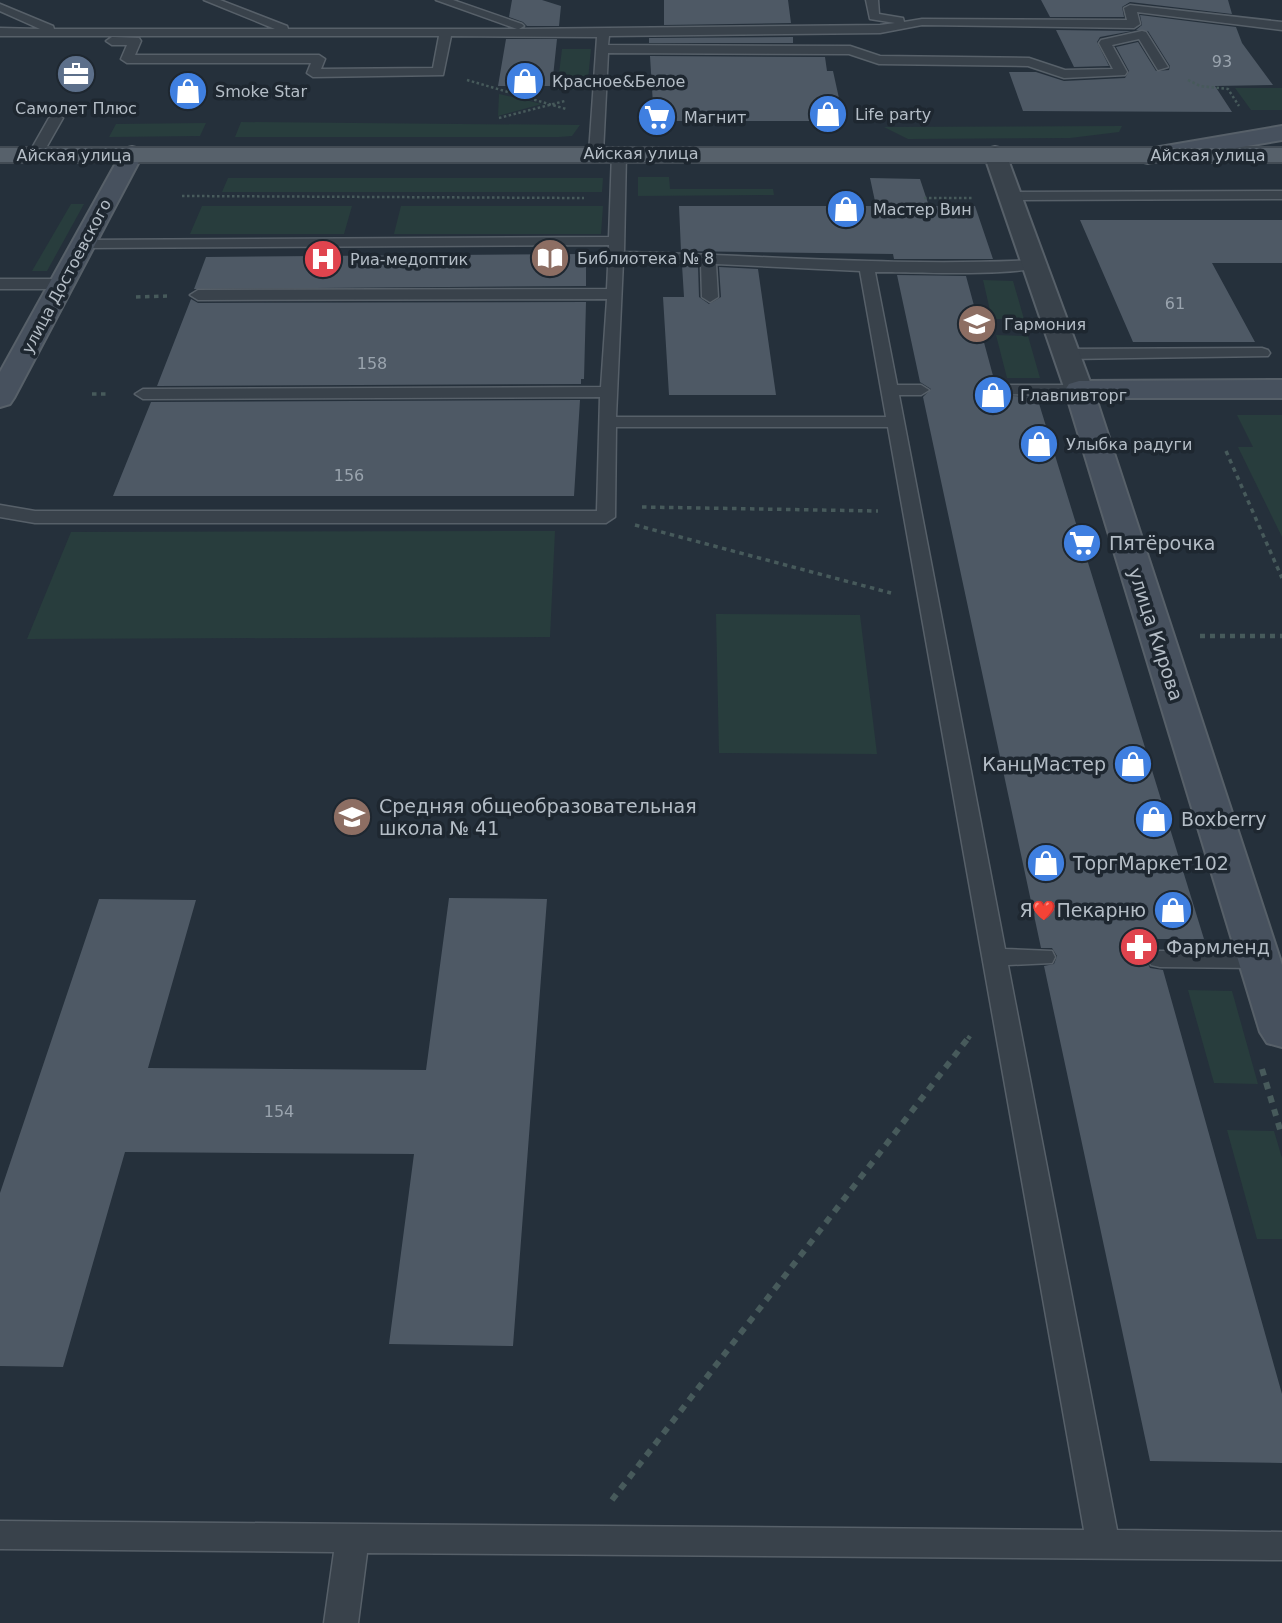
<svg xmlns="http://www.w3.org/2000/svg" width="1282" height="1623" font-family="'DejaVu Sans',sans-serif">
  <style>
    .green { fill: #283d3d }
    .building { fill: #4e5965 }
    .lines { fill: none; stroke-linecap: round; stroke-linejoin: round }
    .lane-casing { stroke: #576069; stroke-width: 3 }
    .street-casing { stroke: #576069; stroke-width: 4 }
    .secondary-casing { stroke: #576069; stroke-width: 4 }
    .primary-casing { stroke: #424b54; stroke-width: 4 }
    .path-far3 { stroke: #475a5b; stroke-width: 2.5; stroke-dasharray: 2.5 2.5; stroke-linecap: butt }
    .path-far2 { stroke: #475a5b; stroke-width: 3.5; stroke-dasharray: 4.5 4.5; stroke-linecap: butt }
    .path-far1 { stroke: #475a5b; stroke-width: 4.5; stroke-dasharray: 5 5; stroke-linecap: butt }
    .path { stroke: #475a5b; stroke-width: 6; stroke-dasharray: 7 7; stroke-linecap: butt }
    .lane { fill: #39424b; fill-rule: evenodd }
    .street { fill: #39424b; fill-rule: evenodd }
    .secondary { fill: #47515e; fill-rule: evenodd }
    .primary { fill: #57616b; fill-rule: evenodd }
    .labels { text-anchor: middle; stroke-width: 7; stroke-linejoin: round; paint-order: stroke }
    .number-label { font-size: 16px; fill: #9aa4ae }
    .far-poi-label { font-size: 16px; fill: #b4bdc6; stroke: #1e2730; text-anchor: start }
    .far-street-label { font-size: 16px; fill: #b4bdc6; stroke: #1e2730 }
    .poi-label { font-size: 19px; fill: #b4bdc6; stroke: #1e2730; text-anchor: start }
    .street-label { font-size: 19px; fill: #b4bdc6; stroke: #1e2730 }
  </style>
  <rect width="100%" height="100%" fill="#25303b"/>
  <!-- green -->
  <path class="green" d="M562,49H591L587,90H557Z
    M1235,88H1282V110H1251Z
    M499,94L542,104L498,116Z
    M241,122L580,125L572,136L559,137H235Z
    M206,123L200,136L109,137L116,124Z
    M1122,126L1119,132L1070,138L908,139L884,127Z
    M638,177H669L670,189H773L774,195L638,196Z
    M228,178H603L602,192H222Z
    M71,204H84L47,271H32Z
    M202,206H352L344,234H190Z
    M401,206H603L601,234H394Z
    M983,280L1013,281L1024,319H992Z
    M996,335L1028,336L1040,378H1007Z
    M1237,415H1282V537L1238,447H1253Z
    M555,531L550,637L27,639L71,532Z
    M716,614L860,615L877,754L719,753Z
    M1188,990L1232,991L1258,1084L1214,1083Z
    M1227,1130L1274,1131L1282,1158V1239H1257Z"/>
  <!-- building -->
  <path class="building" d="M512,0H542L561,6L559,26H527L523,22L509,17Z
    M664,0H788L791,23L664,25Z
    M1041,0H1228L1232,14L1130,2L1122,7L1124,17H1050Z
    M1140,15L1236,27L1242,43L1273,85L1215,86L1232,112L1023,111L1009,72H1036L1064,81L1125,78L1129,71L1116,47L1138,42L1156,71L1169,70L1170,66L1148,31L1136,30L1142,25Z
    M1056,30L1132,31L1100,37L1097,42L1109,66L1074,67Z
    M793,37V43H649V38Z
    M506,39H557L552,86H498Z
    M650,56L825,57L827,71H833L844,121H654Z
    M870,178L920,179L929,206H975L993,259H894L893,254L681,251L679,206H876Z
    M1080,220H1282V263H1212L1255,342H1133Z
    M586,254V286L194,289L206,257Z
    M682,265L698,266L699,297L709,304L721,297L719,267L758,269L776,395H669L663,297H684Z
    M897,275L966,276L995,383L986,389L989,395L1037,397L1204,939H1155L1157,949L1149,952L1146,960L1150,968L1163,970L1282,1394V1463L1150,1461L1044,966L1054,964L1057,956L1052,948H1041L923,397L931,389L920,382Z
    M191,299L198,303L586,302L584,379H581V384L157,386Z
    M580,400L574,496H113L151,402Z
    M449,898L547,899L513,1346L389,1344L414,1154L125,1152L63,1367L0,1366V1193L99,899L196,900L148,1068L426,1070Z"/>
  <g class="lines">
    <!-- lane casing -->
    <g class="lane-casing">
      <path id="lane" d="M204,0H220L287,26L288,29H517L436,0H453L522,24L524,26L519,29L880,25L895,23L870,19L866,0H878L879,14L903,18L904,22L922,19L1127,20L1124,8L1130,5L1282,22V30L1137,12L1140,24L1134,28L922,25L880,33L609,36L608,45L850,46L880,56L1029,58L1065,70L1113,69L1099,43L1101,40L1142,31L1146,32L1168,67L1158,70L1139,39L1112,45L1127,72L1125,75L1064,78L1028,66L879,64L849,54L608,53L603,153L596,157L589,153L597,37L451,36L443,75L313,77L307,73L311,63H127L121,59L127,45H112L106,41L112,37L139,38L141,41L135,55H319L325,59L321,69L433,68L439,36H0V28L40,29L0,11V4L53,26L54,29H275Z
        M56,114L63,118L42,155L40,158H30L28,155L49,118Z
        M619,149L626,153L624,252C760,255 896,267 1034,260L1042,265C1029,277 900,272 875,272L897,385H921L929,390L921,395H899L1005,949L1052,951L1055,957L1052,963L1008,965L1117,1530L1282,1532V1560L367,1553L358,1623H324L334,1552L0,1549V1521L1084,1530L888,427H616L615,517L606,523H35L0,517V505L35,511H597L600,397L143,399L135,394L143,389L601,387L607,299L198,300L190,295L198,290L607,289L609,245L83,248L76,244L83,240L609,237L612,153ZM623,261L701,263L702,297L710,302L718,297L716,264L860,271L886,417H616Z
        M1282,191V199L1010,200L1003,196L1010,192Z
        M0,279H62L70,284L62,289H0Z
        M1262,348L1268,350L1270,353L1268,356L1066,359L1058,354L1066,349Z
        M997,385H1079L1087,390L1079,395L991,394L989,390Z
        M1160,951L1258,952L1267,954L1270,960L1267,966L1258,968L1160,967L1151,965L1148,959L1151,953Z"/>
    </g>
    <!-- street casing -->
    <g class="street-casing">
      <path id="street" d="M995,147L1003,149L1006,154L1093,390L1089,396L1079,399L1069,396L1065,390L984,154L987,149Z"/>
    </g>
    <!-- secondary casing -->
    <g class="secondary-casing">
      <path id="secondary" d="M1282,126V140L1148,163L1140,161L1137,156L1140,151L1148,149Z
        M132,147L140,149L143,154L14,398L10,404L0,407V372L121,154L124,149Z
        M1282,380V398H1096L1282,965V1047L1267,1043L1260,1032L1065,390L1069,384L1079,381Z"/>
    </g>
    <!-- primary casing -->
    <g class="primary-casing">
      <path id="primary" d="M0,148H1282V162H0Z"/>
    </g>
    <!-- path-far3 -->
    <path class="path-far3" d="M467,80L566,109
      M1188,80L1200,86L1228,89L1239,106
      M499,118L565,101
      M182,196L584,198
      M924,198H972"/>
    <!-- path-far2 -->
    <path class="path-far2" d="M136,297L167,296
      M92,394H109
      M1226,451L1282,578
      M642,507L878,511
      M635,525L891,593"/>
    <!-- path-far1 -->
    <path class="path-far1" d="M1200,636H1282
      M968,1039L970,1036"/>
    <!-- path -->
    <path class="path" d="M1262,1069L1282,1136
      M612,1500L969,1037"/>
    <!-- lane -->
    <use href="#lane" class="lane"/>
    <!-- street -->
    <use href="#street" class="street"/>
    <!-- secondary -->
    <use href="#secondary" class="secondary"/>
    <!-- primary -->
    <use href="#primary" class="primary"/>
  </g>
  <!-- icons -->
  <defs>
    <g id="office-disc" transform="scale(2.0125)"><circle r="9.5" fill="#5c6f8a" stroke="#1e2730"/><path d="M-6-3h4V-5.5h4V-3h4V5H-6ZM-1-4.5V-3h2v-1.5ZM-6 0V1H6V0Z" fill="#fff"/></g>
    <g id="shop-disc" transform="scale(2.0125)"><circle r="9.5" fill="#3f7fe0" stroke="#1e2730"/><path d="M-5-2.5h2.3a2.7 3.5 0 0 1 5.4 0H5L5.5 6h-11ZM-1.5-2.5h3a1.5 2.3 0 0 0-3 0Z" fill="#fff"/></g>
    <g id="supermarket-disc" transform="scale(2.0125)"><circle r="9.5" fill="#3f7fe0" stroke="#1e2730"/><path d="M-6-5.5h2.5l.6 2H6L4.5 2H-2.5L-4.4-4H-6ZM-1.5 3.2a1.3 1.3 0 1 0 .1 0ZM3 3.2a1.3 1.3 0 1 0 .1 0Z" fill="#fff"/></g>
    <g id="library-disc" transform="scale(2.0125)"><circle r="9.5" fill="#8d6e63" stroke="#1e2730"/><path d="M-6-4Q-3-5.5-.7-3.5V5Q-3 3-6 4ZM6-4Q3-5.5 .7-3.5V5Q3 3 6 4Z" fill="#fff"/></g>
    <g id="hospital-disc" transform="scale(2.0125)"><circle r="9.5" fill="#e0444e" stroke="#1e2730"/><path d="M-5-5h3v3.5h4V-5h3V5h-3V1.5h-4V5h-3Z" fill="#fff"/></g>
    <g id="school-disc" transform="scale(2.0125)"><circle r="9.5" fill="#8d6e63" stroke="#1e2730"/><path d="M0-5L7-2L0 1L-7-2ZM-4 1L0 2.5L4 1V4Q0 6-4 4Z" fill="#fff"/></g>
    <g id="pharmacy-disc" transform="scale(2.0125)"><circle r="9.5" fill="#e0444e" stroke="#1e2730"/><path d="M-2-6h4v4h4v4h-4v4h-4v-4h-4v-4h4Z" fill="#fff"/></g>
  </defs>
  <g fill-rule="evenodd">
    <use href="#office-disc" x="76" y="74"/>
    <use href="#shop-disc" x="525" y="81"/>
    <use href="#shop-disc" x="188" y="91"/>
    <use href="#shop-disc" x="828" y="114"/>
    <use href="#supermarket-disc" x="657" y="117"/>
    <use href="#shop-disc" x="846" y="209"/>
    <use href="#library-disc" x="550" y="258"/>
    <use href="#hospital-disc" x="323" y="259"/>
    <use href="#school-disc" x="977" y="324"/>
    <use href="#shop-disc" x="993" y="395"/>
    <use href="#shop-disc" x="1039" y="444"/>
    <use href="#supermarket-disc" x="1082" y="543"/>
    <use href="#shop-disc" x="1133" y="764"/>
    <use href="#school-disc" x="352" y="817"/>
    <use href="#shop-disc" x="1154" y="819"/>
    <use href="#shop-disc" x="1046" y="863"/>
    <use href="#shop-disc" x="1173" y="910"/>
    <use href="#pharmacy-disc" x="1139" y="947"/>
  </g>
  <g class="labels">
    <!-- number labels -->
    <g class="number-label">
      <text x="1222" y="67">93</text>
      <text x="1175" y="309">61</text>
      <text x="372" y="369">158</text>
      <text x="349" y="481">156</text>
      <text x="279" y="1117">154</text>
    </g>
    <!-- far-poi labels -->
    <g class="far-poi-label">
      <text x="552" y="87">Красное&amp;Белое</text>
      <text x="215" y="97">Smoke Star</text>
      <text x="76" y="114" text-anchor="middle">Самолет Плюс</text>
      <text x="855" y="120">Life party</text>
      <text x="684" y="123">Магнит</text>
      <text x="873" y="215">Мастер Вин</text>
      <text x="577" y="264">Библиотека № 8</text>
      <text x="350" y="265">Риа-медоптик</text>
      <text x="1004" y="330">Гармония</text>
      <text x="1020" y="401">Главпивторг</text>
      <text x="1066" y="450">Улыбка радуги</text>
    </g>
    <!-- far-street labels -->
    <g class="far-street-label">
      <text x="641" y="159">Айская улица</text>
      <text x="74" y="161">Айская улица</text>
      <text x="1208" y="161">Айская улица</text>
      <text transform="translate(66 276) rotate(-62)" y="6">улица Достоевского</text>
    </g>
    <!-- poi labels -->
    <g class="poi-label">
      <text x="1109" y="550">Пятёрочка</text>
      <text x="1106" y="771" text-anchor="end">КанцМастер</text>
      <text x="379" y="813">Средняя общеобразовательная<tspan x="379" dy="22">школа № 41</tspan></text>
      <text x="1181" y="826">Boxberry</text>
      <text x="1073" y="870">ТоргМаркет102</text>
      <text x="1146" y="917" text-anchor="end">Я❤️Пекарню</text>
      <text x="1166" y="954">Фармленд</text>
    </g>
    <!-- street labels -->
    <g class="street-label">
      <text transform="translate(1156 634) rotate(72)" y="7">улица Кирова</text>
    </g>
  </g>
</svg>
